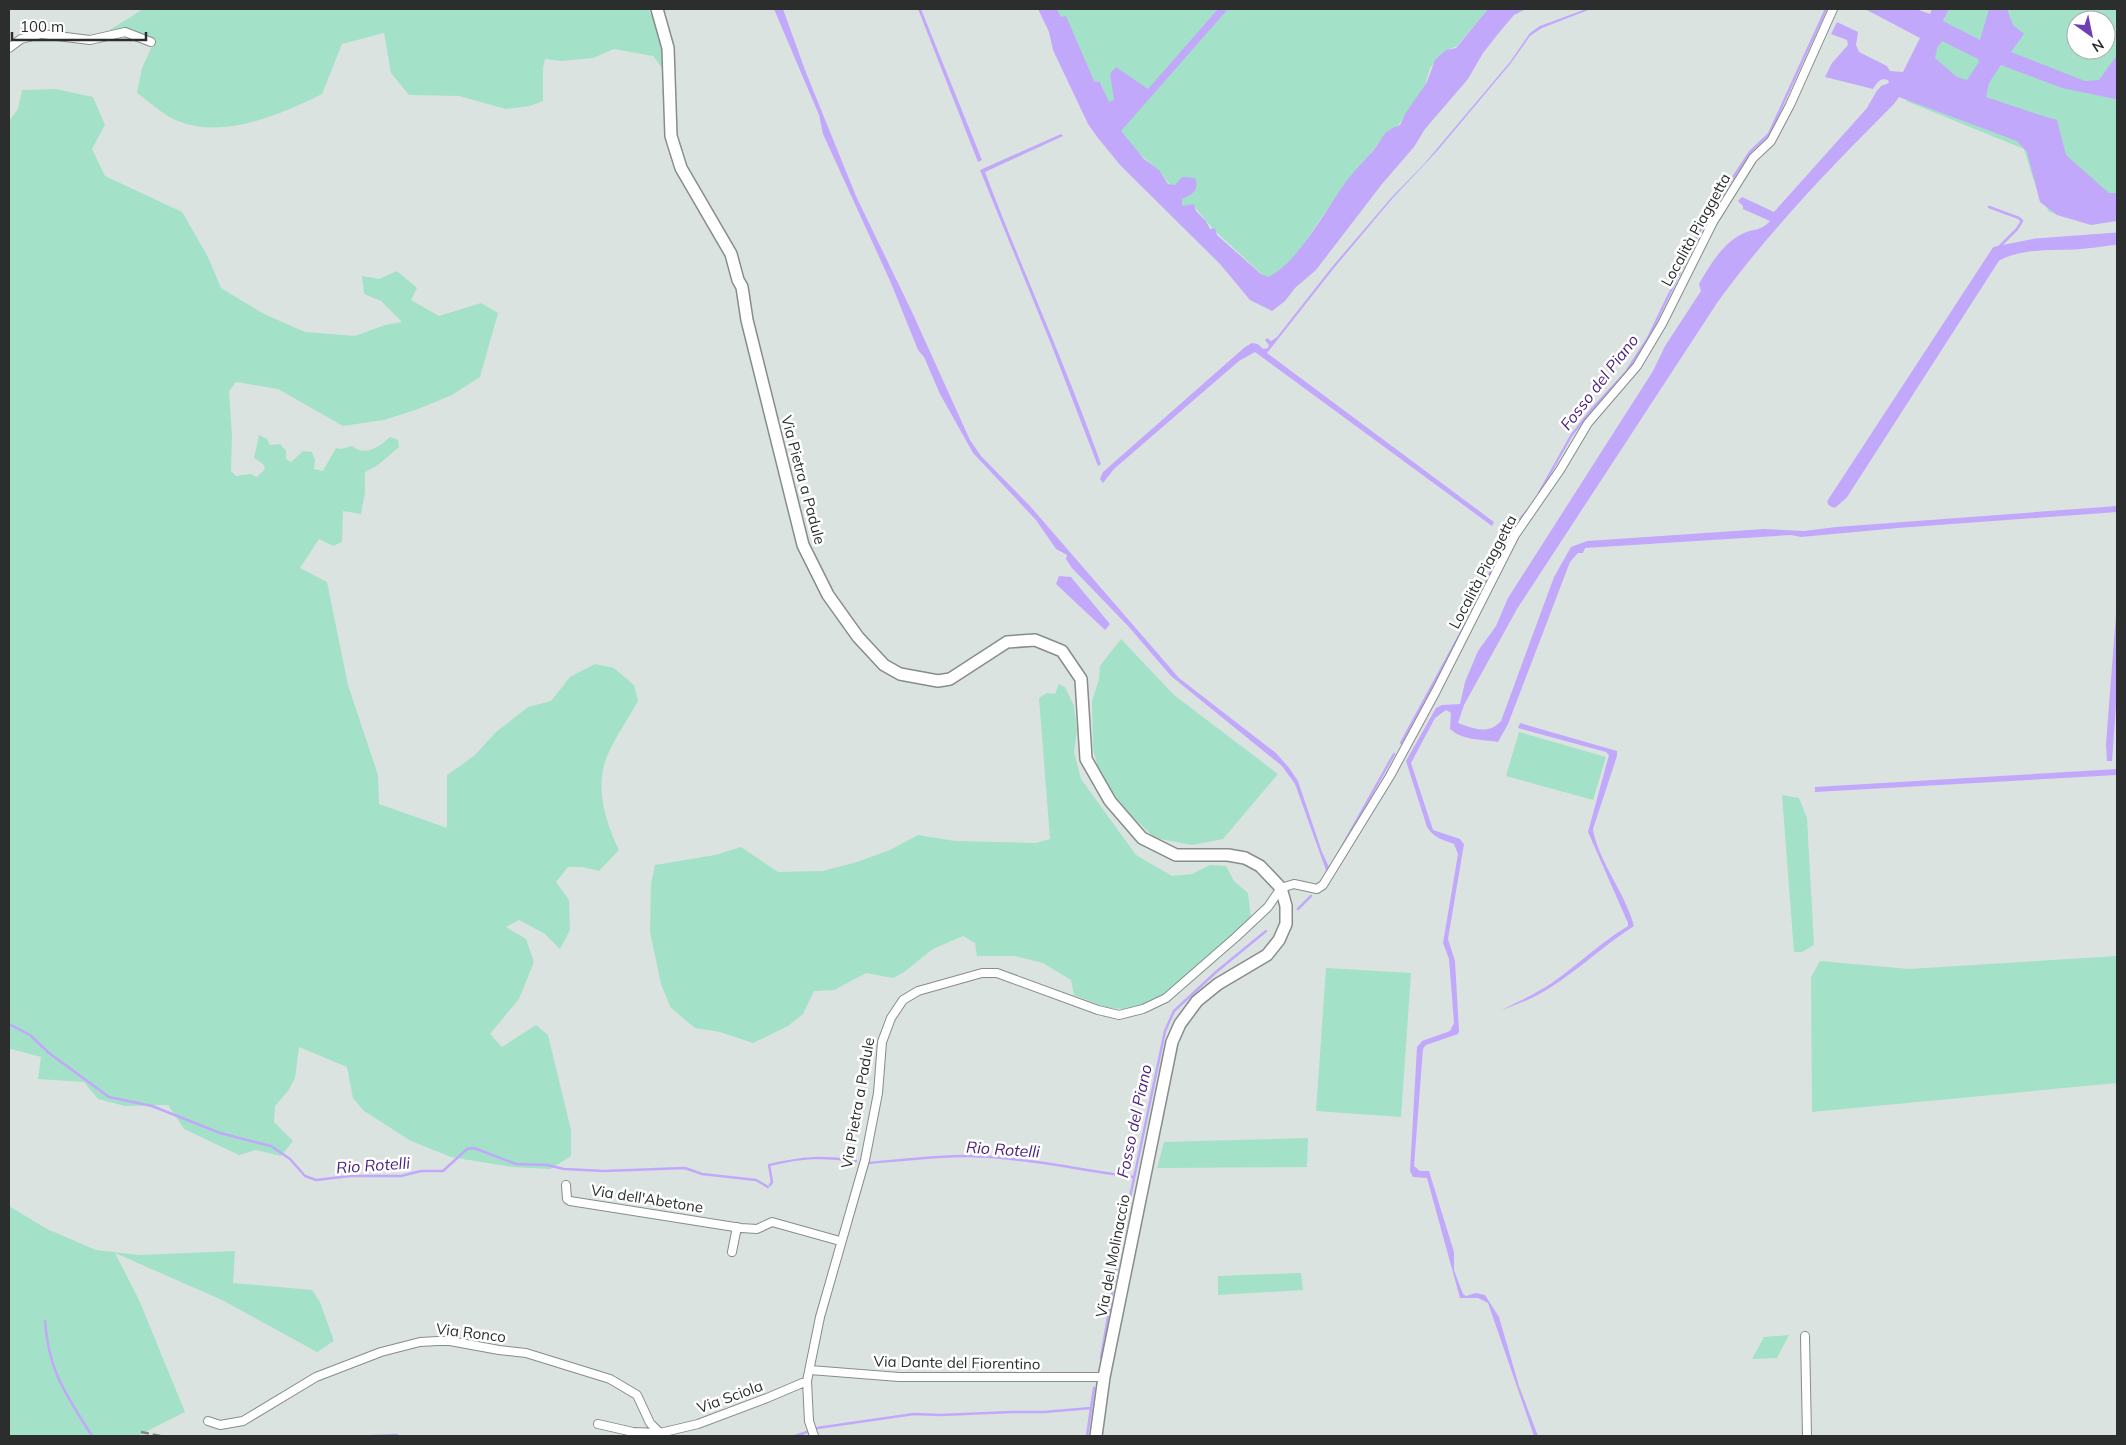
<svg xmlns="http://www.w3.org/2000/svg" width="2126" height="1445" font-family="Mulish,sans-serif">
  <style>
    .green { fill: #a4e1c9; fill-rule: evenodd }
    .water { fill: #c2a8fb; fill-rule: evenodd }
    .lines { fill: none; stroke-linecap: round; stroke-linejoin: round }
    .stream { stroke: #c2a8fb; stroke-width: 2.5 }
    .canal { stroke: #c2a8fb; stroke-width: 9 }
    .street-casing { stroke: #868d8a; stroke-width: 10 }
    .secondary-casing { stroke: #868d8a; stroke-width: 14 }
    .street { stroke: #fff; stroke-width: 8 }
    .secondary { stroke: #fff; stroke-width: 11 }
    .rail { stroke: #848a88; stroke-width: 2.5; stroke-dasharray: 8 4; stroke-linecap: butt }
    .labels { text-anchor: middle; stroke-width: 5; stroke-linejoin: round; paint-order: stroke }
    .street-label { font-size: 15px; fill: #2b2e2d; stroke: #fff }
    .water-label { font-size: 16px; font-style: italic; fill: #481f7e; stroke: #fff }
  </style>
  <rect width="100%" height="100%" fill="#dbe3e0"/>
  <!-- green -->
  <path class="green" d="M143,9H648L659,28L666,73L653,56L614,49L593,58L561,61L545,59L543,68V101L530,106L506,109L459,96L409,95L391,73L384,33L342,44L322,94C279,115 219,142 171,118C159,111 148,101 137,93L142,68L154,42L125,29L105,33Z
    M1057,9H1488L1457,46L1445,51L1430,68L1425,85L1397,127L1388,131L1326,211L1295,257L1282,271L1266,278L1212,228L1194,206L1182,207L1171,186L1160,172L1133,148L1105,109L1108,102L1101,83L1094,81L1060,18Z
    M1949,9H2117V219L2082,220L2049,212L2033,178L2024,149L1906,101ZM2076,20H2106V50H2076Z
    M56,89L93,97L105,125L92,149L105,176L182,212L208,257L221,288L262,313L305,332L355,336L385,325L402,322L381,301L364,294L362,276L379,279L397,271L417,288L411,300L439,316L481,303L498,313L480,377L452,395L418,409L384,420L343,426L278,389L236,382L229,391L232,436L231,471L236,476L250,474L257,477L265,469L263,464L254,458L259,435L267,439L270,445L280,444L286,451V459L291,462L303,451L312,452L315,460L314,469L323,471L336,448L341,449L352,446C366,457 379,447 390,437L398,440L399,447L378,465L365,472V493L361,514L343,511L342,542L333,546L319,539L300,568L327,582L348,685L378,775L379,804L447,828V775L474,756L496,732L528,707L551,701L570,677L595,664L614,668L634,685L638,701C628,719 616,736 608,754C594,785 605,822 619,850L599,871L582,867H568L556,882L569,900L570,930L560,949L545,934L519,920L506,927L526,939L534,962L519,999L490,1034L502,1047L536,1025L548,1035L571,1130V1156L550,1169L512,1167L451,1157L411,1141L364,1111L353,1098L347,1067L299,1047L295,1078L288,1091L275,1106L274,1122L293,1141L281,1156L256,1150L239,1155L184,1129L168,1105L125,1106L98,1099L84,1082L38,1079L41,1057L11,1049L9,1052V121L18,109L22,90Z
    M1121,639L1174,695L1278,774L1223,839L1192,845L1155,838L1133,817L1101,779L1093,749L1092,701L1099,679L1100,666Z
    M1059,684L1065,687L1074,706L1077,731L1074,752L1081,779L1136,855L1172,876L1192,874L1210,865L1226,866L1234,881L1248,893L1251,918L1248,922L1159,1000L1128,1009L1108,1008L1074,995L1071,980L1043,963L1015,956H977L975,943L963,936L933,949L904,972L893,978L866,973L834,990L814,991L803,1014L788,1026L753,1043L720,1032L695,1028L671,1008L661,984L650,932L651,884L655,865L715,855L741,847L778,872L823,871L857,862L890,850L918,835L955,841L997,842L1036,843L1050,839L1039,698L1047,693L1055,694Z
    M1519,732L1606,757L1593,800L1506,776Z
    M1782,795L1799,798L1807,818L1814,945L1802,952H1794Z
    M2117,956V1083L1812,1112L1811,977L1820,961L1909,969Z
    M1326,968L1411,973L1401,1117L1316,1111Z
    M1308,1138L1307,1167L1157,1168L1164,1142Z
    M9,1206L47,1229L96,1250L139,1255L235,1251L233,1283L312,1290L320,1302L334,1341L317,1352L222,1300L115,1253L139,1300L185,1412L137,1436H9Z
    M1301,1273L1303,1290L1218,1295V1276Z
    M1789,1335L1777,1358L1752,1359L1764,1337Z"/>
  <!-- water -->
  <path class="water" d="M774,9H783L805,70L856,196L912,312L970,440L981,456L1030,506L1179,678L1276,753L1290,769L1298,781L1322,852L1329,867L1327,873L1295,784L1282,766L1171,676L1128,626L1072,568L1066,559L1067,555L1056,549L1036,520L973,453L940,394L924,357L918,350L891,283L823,134L819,115Z
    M918,9H921L982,160L978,162Z
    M1038,9H1057L1061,17L1066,16L1094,81L1100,82L1109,102L1114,100L1110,74L1116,67L1148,89L1218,9H1228L1121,131L1144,159L1159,170L1168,184L1175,185L1182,177L1195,178C1200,190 1192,195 1182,199V206L1194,204L1196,211L1206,221L1210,229L1215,228L1217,235L1261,274L1268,277C1296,265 1326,210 1345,183C1354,171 1363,162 1373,151C1385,136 1380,133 1400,125L1405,114L1427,82L1435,60L1446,50L1456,48L1488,9H1526L1514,15L1502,29L1483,53L1468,79L1425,129L1414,147L1382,184L1316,270L1295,288L1285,301L1272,311L1250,300L1220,264L1121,166L1098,138L1088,124L1053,50L1049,32Z
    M1586,9H1591L1542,28L1530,36L1511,63L1438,150L1392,199L1334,268L1267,353L1494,522L1492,526L1255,352L1239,361L1114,469L1103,483L1100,479L1103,472L1245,347L1252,343L1258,344L1263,349L1268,348L1269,345L1265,340L1267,338L1271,341L1277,337L1332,267L1391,198L1424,164L1510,62L1530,33L1540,26Z
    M1865,9H1916L1930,14L1932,9H1949L1943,21L1980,40L1989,9H2007L2013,25L2024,34L2011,52L2085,81L2099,80L2117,55V96L2115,99L2062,88L2001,65L1989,83L1986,97C2009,105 2033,113 2057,120L2066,155L2109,193H2117V221L2091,225L2057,215L2040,202L2027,152L2017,141L1899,97L1894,104C1831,167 1769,231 1717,303L1517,609L1464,705L1458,723C1475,729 1488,735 1501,721L1554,577L1571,547L1587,541L1764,529L1804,531L1836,527L2117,506V512L1898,528L1801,537L1791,535L1585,548L1583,553H1578L1570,562L1508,724L1498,742C1481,739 1464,741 1450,729L1451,713L1446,710L1435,718L1411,763L1433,830L1460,839L1464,844L1448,939L1455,961L1459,1031L1458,1034L1426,1045L1423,1049L1414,1166L1420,1171H1429L1446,1226L1454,1252V1270L1463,1294L1466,1296L1476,1293L1485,1295L1499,1317L1519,1386L1538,1436H1534L1488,1303L1478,1298H1460L1427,1178L1413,1177L1410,1171L1417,1047L1422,1041L1450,1031L1454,1023L1449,959L1443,943L1458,854L1454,844C1443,840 1434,838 1427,827L1406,761L1436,708L1442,705L1460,704L1465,682L1478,651L1496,626L1508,598L1653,371L1665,346L1701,291L1699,284C1710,265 1722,244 1742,234C1754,228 1760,232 1770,221L1743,209V206L1738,201L1742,197L1774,212L1867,108L1876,92L1881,86L1889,83L1888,80C1880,77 1877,83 1873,89L1825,77L1832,63L1848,45L1847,40L1831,34L1837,22L1858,32L1856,45L1859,52L1887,66L1890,71L1903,72L1920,38ZM1942,41L1978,59L1979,62L1967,80L1957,77L1935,58L1937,48Z
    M1061,134L1063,136L985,172C1022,270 1066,365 1101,464L1098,466L1051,344L980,170Z
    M1059,576L1071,577L1110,624L1105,630L1056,584Z
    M2117,602V693L2112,761H2107L2106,744Z
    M1520,723L1617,751V756L1593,829C1597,859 1626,894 1634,926C1600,948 1571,977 1536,996C1524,1002 1512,1006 1500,1011C1520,1001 1542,991 1560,977C1583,960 1603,941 1628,926V923L1588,832L1609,755L1606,752L1518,728Z
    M2117,769V775L1815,792V787Z"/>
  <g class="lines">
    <!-- stream -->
    <path class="stream" d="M1989,207L2019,218L2022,221L2017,229L1999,247L1998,250
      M1539,493L1571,436L1592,409L1626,372L1648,338L1706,218L1750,152L1769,134L1826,9
      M1482,592L1506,535L1528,510
      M1401,743L1472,612
      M1335,859L1394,754
      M1298,909L1311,896
      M9,1024L30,1035L49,1053L109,1097L152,1106L220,1133L271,1146L290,1159L305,1176L316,1180L350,1176H401L421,1171H443L467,1149L474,1148L516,1164L547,1165L564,1169L604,1171L685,1168L702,1174L756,1180L768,1187
      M869,1163C902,1160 935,1156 968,1156C1024,1157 1079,1170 1134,1177
      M770,1185L772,1182L769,1165C804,1157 821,1156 856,1161
      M45,1321C49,1373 66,1394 92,1436
      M1101,1358L1122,1235L1165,1031L1174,1011L1216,972L1266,931
      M817,1428L914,1414L941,1415L1012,1412H1044L1091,1408
      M373,1436L397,1435
      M795,1436L807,1432
      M1087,1436L1094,1388"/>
    <!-- canal -->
    <path class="canal" d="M2117,237L2036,243L1996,251L1832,502L1834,503L1843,495L1996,257C2019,244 2049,246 2074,245C2088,244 2103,242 2117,240"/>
    <!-- street casing -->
    <g class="street-casing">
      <path id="street" d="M9,48L21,39L41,34L90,40L125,32L151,42
        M566,1185L567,1199L570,1201L741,1228L757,1229L772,1222L840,1241
        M732,1252L737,1227
        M1805,1336L1807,1436
        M810,1370L899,1377H1104
        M208,1421L220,1425L243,1421L316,1377L381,1352L420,1342L438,1341H450L499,1350L526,1353L610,1379L637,1395L650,1423L660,1433
        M598,1424L633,1432L660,1433L698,1424L767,1398L807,1381
        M814,1436L809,1421L807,1381L820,1317L865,1160L878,1093L882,1042L891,1018L903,1000L918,991L982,973H997L1098,1010L1119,1015L1143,1009L1166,998L1236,937L1268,907L1281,888L1294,884L1317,889L1323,885L1390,776L1436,691L1515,535L1560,470L1588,423L1637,366L1662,324L1713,222L1753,158L1771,141L1790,105L1833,9"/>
    </g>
    <!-- secondary casing -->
    <g class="secondary-casing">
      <path id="secondary" d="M657,9L668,48L671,136L681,168L731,254L738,280L742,287L747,320L803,545L828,595L858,637L884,665L900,674L938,681L950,679L1007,642L1035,640L1062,651L1081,679L1086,759L1110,801L1142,838L1176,855H1228L1245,858L1260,866L1281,888L1286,906V924L1279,940L1267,955L1218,984L1197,1001L1180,1024L1172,1042L1104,1377L1096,1436"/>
    </g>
    <!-- street -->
    <use href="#street" class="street"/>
    <!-- secondary -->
    <use href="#secondary" class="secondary"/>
    <!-- rail -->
    <path class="rail" d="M141,1432L161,1436"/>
  </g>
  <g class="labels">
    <!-- street labels -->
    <g class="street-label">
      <text transform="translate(1696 230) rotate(-61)" y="5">Località Piaggetta</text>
      <text transform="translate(803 480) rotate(75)" y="5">Via Pietra a Padule</text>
      <text transform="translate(1483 572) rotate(-62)" y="5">Località Piaggetta</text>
      <text transform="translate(858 1103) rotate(-80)" y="5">Via Pietra a Padule</text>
      <text transform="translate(647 1199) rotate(9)" y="5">Via dell'Abetone</text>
      <text transform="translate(1113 1256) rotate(-79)" y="5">Via del Molinaccio</text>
      <text transform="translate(471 1333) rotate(7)" y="5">Via Ronco</text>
      <text transform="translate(957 1363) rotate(1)" y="5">Via Dante del Fiorentino</text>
      <text transform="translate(730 1397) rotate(-20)" y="5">Via Sciola</text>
    </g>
    <!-- water labels -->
    <g class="water-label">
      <text transform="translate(1599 382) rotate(-52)" y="6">Fosso del Piano</text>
      <text transform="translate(1134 1121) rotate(-78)" y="6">Fosso del Piano</text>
      <text transform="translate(1003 1149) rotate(4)" y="6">Rio Rotelli</text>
      <text transform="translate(373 1165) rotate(-4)" y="6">Rio Rotelli</text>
    </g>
  </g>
  <!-- border -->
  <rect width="2126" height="1445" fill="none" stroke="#2b2e2d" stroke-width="20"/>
  <!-- north arrow -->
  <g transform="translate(2091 35) rotate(147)"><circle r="24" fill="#ffffff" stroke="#aaabab"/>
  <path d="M0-4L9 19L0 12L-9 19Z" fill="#6f3fb7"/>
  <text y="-8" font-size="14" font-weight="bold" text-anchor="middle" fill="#2b2e2d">N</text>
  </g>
  <!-- scale -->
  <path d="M12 32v8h134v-8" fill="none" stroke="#2b2e2d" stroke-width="2.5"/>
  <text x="20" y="32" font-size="15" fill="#2b2e2d" stroke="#ffffff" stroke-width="4" paint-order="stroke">100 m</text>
</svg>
